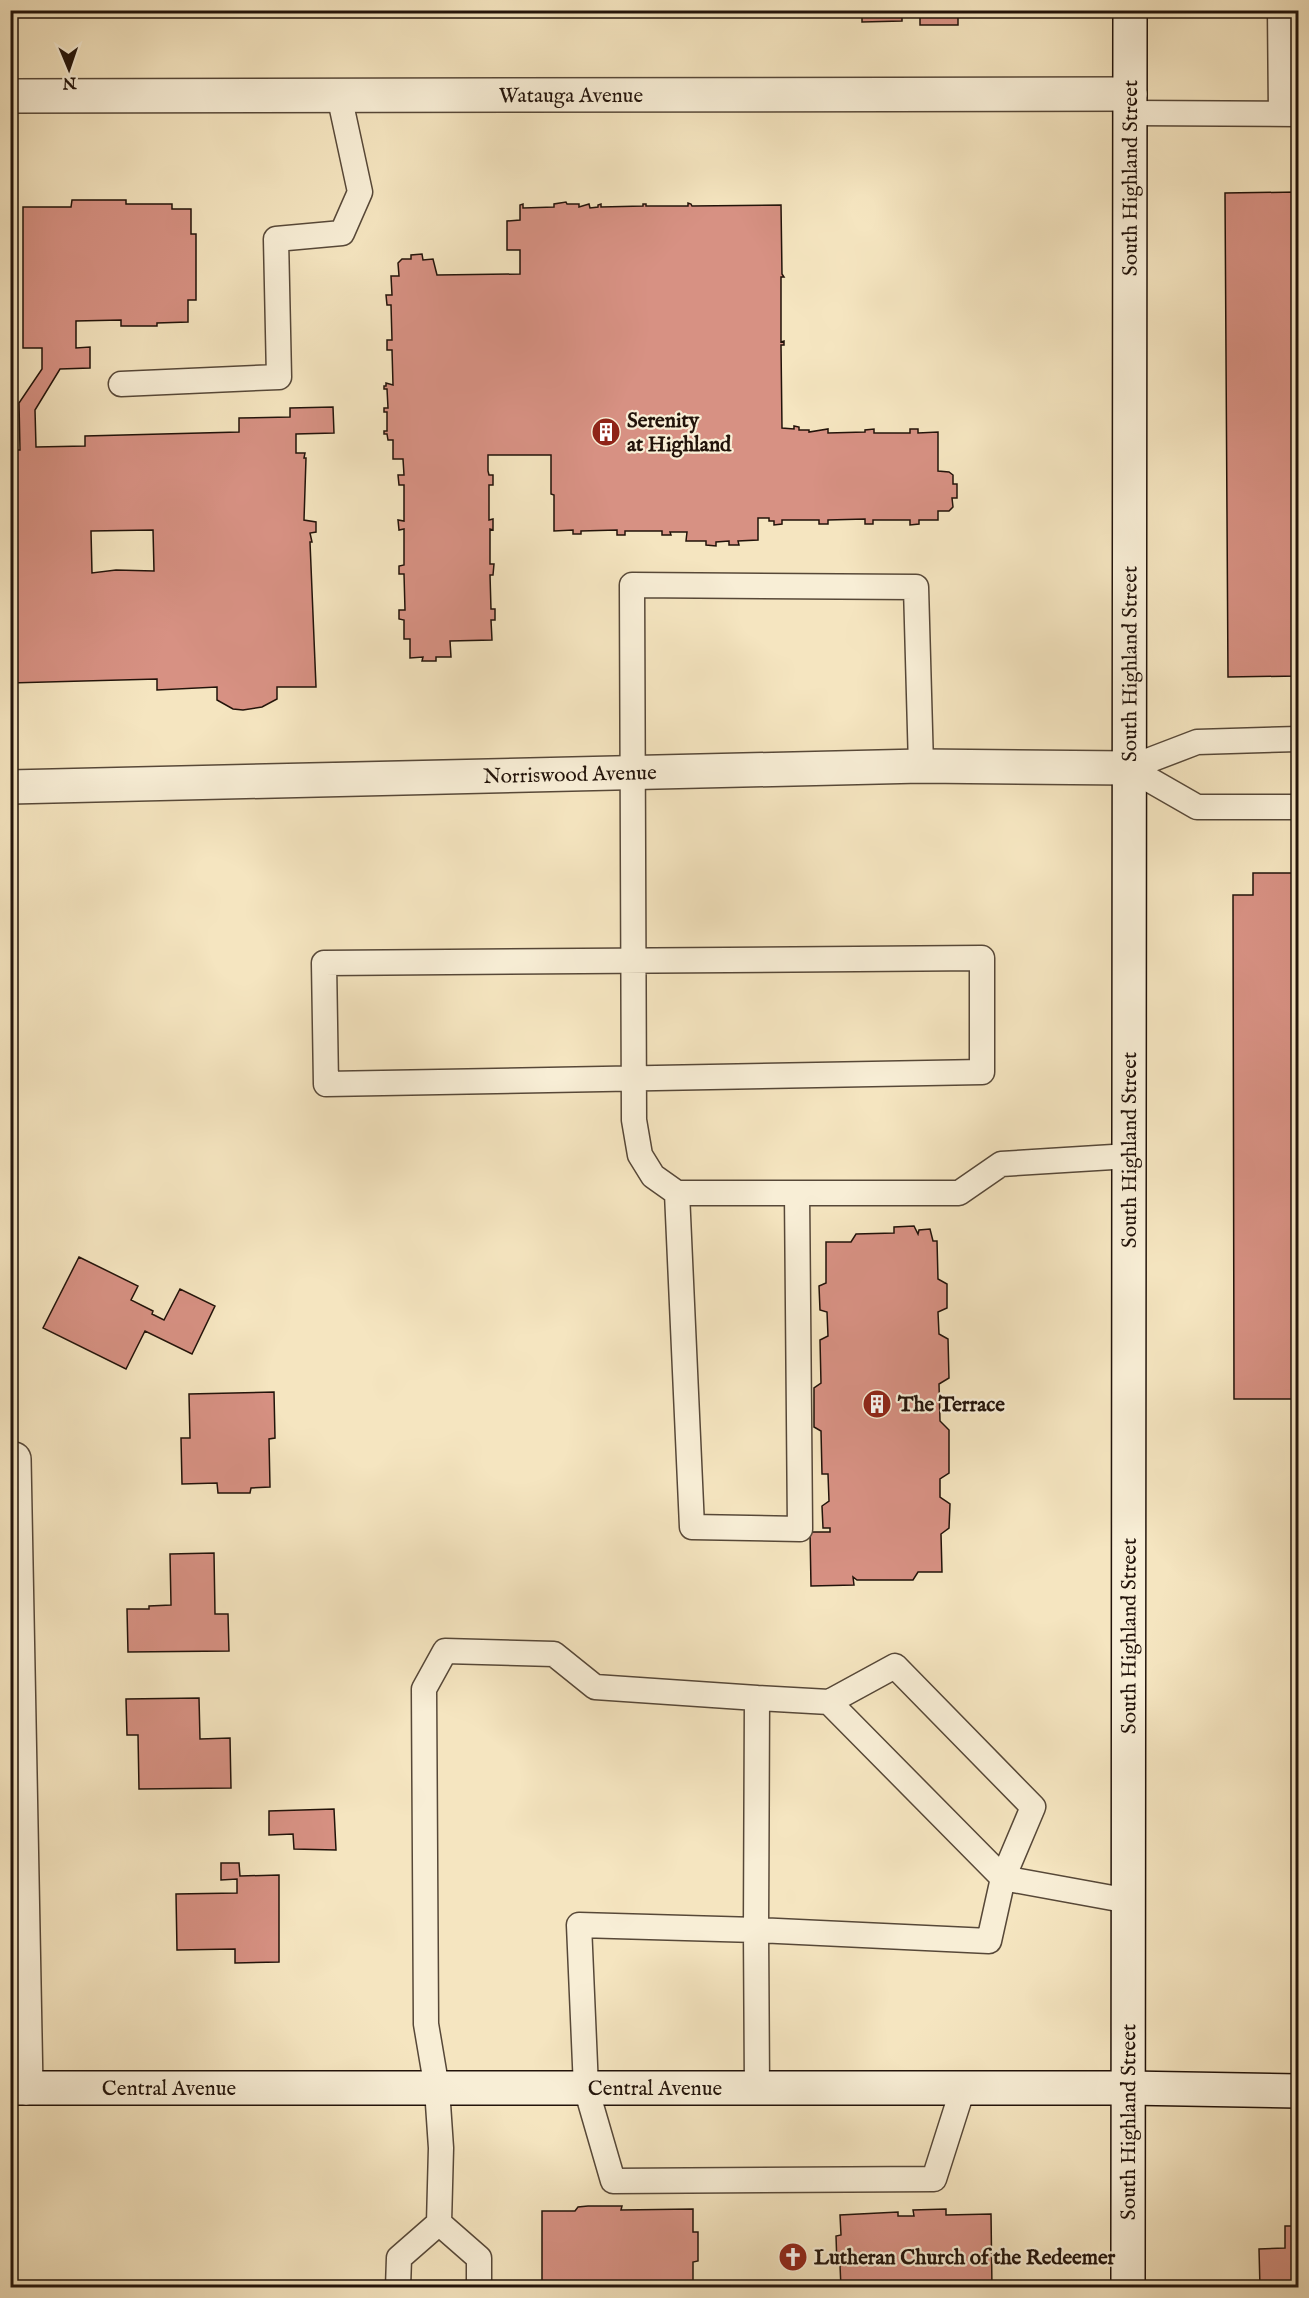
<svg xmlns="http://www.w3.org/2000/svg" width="1309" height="2298" font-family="'IM FELL English',serif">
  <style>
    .building { fill: #d79183; stroke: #22130a; stroke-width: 1.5; fill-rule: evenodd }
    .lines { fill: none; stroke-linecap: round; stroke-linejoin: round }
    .lane-casing { stroke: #574838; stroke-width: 27 }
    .street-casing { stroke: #574838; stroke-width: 36 }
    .secondary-casing { stroke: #22130a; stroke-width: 36 }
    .lane { stroke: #f8eed6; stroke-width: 24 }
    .street { stroke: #f8eed6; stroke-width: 33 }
    .secondary { stroke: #f8eed6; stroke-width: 33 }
    .labels { text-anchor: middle; stroke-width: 4.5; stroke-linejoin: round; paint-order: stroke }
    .street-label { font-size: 21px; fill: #22130a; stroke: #f8eed6 }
    .poi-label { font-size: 21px; font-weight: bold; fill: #22130a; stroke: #f8eed6; text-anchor: start }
  </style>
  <rect width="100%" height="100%" fill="#f5e5c0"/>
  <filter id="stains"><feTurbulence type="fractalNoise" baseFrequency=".00333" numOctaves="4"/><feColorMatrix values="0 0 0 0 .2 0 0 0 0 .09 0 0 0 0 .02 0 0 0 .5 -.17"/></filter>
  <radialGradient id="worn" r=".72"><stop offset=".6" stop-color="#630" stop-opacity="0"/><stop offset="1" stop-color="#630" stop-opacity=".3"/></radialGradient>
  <!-- building -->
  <path class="building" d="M862,10H958V25H920V16H902V21L862,22Z
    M1298,192V676L1228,677L1225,193Z
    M72,200H126V204H172V209H191V234H196V300H188V322L157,323V326H121V320L76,321V348L90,347V368L60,369L35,410L36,447L85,446V436L239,432V418L290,417V408L333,407L334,433L296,434V453H305L304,458H306L304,520L316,522V532L310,533L312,542H310L316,687H277V699L262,707L243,710L233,709L217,700V687L157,690V679L10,683V450H20L19,403L42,369V348H23V207H71ZM153,530L154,571L116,570L92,573L91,531Z
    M566,202L567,204H579V207L589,204L590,208L598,207V205L601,204V207L643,206V204H646V206H688V203L691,204L692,206L781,205L782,274L784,277H781V342L784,341V345H781L782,428L794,429V426L799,427V430H809V432L828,429V433L865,432V430L874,429V433H910V429H918V433L938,432V471L949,472L953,475V484H957V498H952L953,507L949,511H938V520H919V524L910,525V520H873V524H865V519L828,520V524H819V520H782V524L774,525V521H769V518H758V540L738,541L739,545H729V541L716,542V546L706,545V541H686L687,532H670L671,535H662V531H625V535H617V530L581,531V534H573V530L554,531V495L551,494V455H488V471L489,475H493V485H489V520L493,519V530L490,529V564H494L493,575H490L491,609H495V620H491L492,640L450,641L451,657H436V661H422L423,657L410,658V639H404V620L399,619V610H405L404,574H399V566L404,565V529L399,530L398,520L404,521V485H399L398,475H404L403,459H393V440H388L387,434H384V431H387V412H384V408H388L387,389H384V386H386V383L393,385L392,350H387V340H392L391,305H387L386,295H392L391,276H399L398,263L402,259H411V255L422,254L423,260L433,259L437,275L520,274V250H507V221L520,220V205L523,204V208L554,207V204Z
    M1253,873H1298V1399H1234L1233,895H1253Z
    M914,1226L918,1234L919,1230L930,1229L933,1241H937L938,1279L947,1284V1308L938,1312L939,1334L948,1339L949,1378L939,1384L940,1421L949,1430V1473L940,1479V1497L950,1504L949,1528L941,1534L942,1572H918L913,1580H857L853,1577L854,1585L811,1586L810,1532H830V1528H823L822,1506L829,1501L828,1474H822L821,1431L814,1427V1388L821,1383L820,1340L828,1336L827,1312L820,1310L819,1286L826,1283V1242H851L856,1234L894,1233V1227Z
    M79,1257L138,1286L131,1300L153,1311L152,1314L164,1320L180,1289L215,1306L192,1354L145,1331L126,1369L43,1328Z
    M274,1392L275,1438L269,1439L270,1487L251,1488L250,1493H218L217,1483L182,1484L181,1438H190L189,1394Z
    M214,1553L215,1614H228L229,1651L128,1652L127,1609H149V1606L171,1605L170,1554Z
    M199,1698L200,1739L230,1738L231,1788L139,1789L138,1735H127L126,1699Z
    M334,1809L336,1850L294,1849L293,1834L269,1835V1811Z
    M221,1863H239L240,1876L279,1875V1962L235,1963V1949L177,1950L176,1894L237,1893V1879L221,1880Z
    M588,2206H622L621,2210L693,2209V2232H698V2261L693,2262V2288H542V2211H575L578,2207Z
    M946,2209V2215L991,2214L992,2288H841L840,2265H837L836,2236L841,2235L840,2215L898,2212V2216H914L913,2210Z
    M1285,2226H1298V2288H1260L1259,2249L1285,2248Z
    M58,2282V2288H10V2284Z"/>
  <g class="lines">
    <!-- lane casing -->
    <g class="lane-casing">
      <path id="lane" d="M1280,10L1281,114
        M1130,113L1298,114
        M121,384L279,377L276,239L342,233L360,192L339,95
        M921,766L916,587L632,585L634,1120L640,1155L653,1176L677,1193H959L1001,1164L1129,1156
        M1129,768L1197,807H1298
        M1129,768L1197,742L1298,739
        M982,958V1072L326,1084L324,963Z
        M677,1193L692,1527L800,1529L797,1193
        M829,1702L895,1666L1033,1807L1003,1878L829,1702L757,1698L756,1930L579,1925L586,2088L613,2181L934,2179L963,2088
        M757,2088L756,1930L989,1941L1003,1878L1129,1901
        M439,2223L479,2258V2288
        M398,2288L399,2258L439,2223L441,2148L437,2089L426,2024L424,1689L445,1651L554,1654L595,1687L757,1698"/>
    </g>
    <!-- street casing -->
    <g class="street-casing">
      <g id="street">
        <path id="s1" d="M10,96L1130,94"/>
        <path id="s2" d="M10,787L921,766L1129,768"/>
        <path d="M14,1459L26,2088"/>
      </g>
    </g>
    <!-- secondary casing -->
    <g class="secondary-casing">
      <g id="secondary">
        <path id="s3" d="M10,2088H1128L1298,2091"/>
        <path id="s4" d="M1128,2288L1130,10"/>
      </g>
    </g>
    <!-- lane -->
    <use href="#lane" class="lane"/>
    <!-- street -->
    <use href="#street" class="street"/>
    <!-- secondary -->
    <use href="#secondary" class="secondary"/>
  </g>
  <!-- icons -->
  <defs>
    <g id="building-disc" transform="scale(1.5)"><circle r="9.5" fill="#8f2418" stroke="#f8eed6"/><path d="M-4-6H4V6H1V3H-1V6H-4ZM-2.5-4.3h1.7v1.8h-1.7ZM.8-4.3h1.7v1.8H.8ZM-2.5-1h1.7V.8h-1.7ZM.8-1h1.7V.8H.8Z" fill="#fff"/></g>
    <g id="church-disc" transform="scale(1.5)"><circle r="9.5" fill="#8f2418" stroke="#f8eed6"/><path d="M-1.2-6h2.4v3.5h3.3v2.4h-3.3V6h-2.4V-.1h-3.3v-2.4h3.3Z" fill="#fff"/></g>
  </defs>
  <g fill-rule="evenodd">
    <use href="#building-disc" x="606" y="432"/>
    <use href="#building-disc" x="877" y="1404"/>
    <use href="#church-disc" x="793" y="2257"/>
  </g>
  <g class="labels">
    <!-- street labels -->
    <g class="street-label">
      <text dy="7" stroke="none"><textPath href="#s1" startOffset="561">Watauga Avenue</textPath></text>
      <text dy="7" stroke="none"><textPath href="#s4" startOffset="2110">South Highland Street</textPath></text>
      <text dy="7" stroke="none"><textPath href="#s4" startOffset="1624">South Highland Street</textPath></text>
      <text dy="7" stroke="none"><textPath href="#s2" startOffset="560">Norriswood Avenue</textPath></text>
      <text dy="7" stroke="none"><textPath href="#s4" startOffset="1138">South Highland Street</textPath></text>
      <text dy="7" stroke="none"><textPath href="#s4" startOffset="652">South Highland Street</textPath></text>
      <text dy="7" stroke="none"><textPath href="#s3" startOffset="159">Central Avenue</textPath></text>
      <text dy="7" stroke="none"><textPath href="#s3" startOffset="645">Central Avenue</textPath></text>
      <text dy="7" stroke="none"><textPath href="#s4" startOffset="166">South Highland Street</textPath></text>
    </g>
    <!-- poi labels -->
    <g class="poi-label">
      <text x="627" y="427">Serenity<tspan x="627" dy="24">at Highland</tspan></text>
      <text x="898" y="1411">The Terrace</text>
      <text x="814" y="2264">Lutheran Church of the Redeemer</text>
    </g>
  </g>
  <!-- margin -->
  <rect width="1309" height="2298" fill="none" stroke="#f5e5c0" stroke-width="36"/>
  <rect x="12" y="12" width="1285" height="2274" fill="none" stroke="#22130a" stroke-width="3"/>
  <rect x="18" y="18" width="1273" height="2262" fill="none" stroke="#22130a" stroke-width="1.5"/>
  <!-- north arrow -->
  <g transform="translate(69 69) rotate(178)" stroke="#f8eed6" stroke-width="4.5" paint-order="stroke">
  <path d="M0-4.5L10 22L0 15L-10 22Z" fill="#22130a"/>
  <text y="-9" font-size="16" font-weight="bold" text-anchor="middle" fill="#22130a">N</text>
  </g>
  <rect width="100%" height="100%" filter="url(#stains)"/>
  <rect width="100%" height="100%" fill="url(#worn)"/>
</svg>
